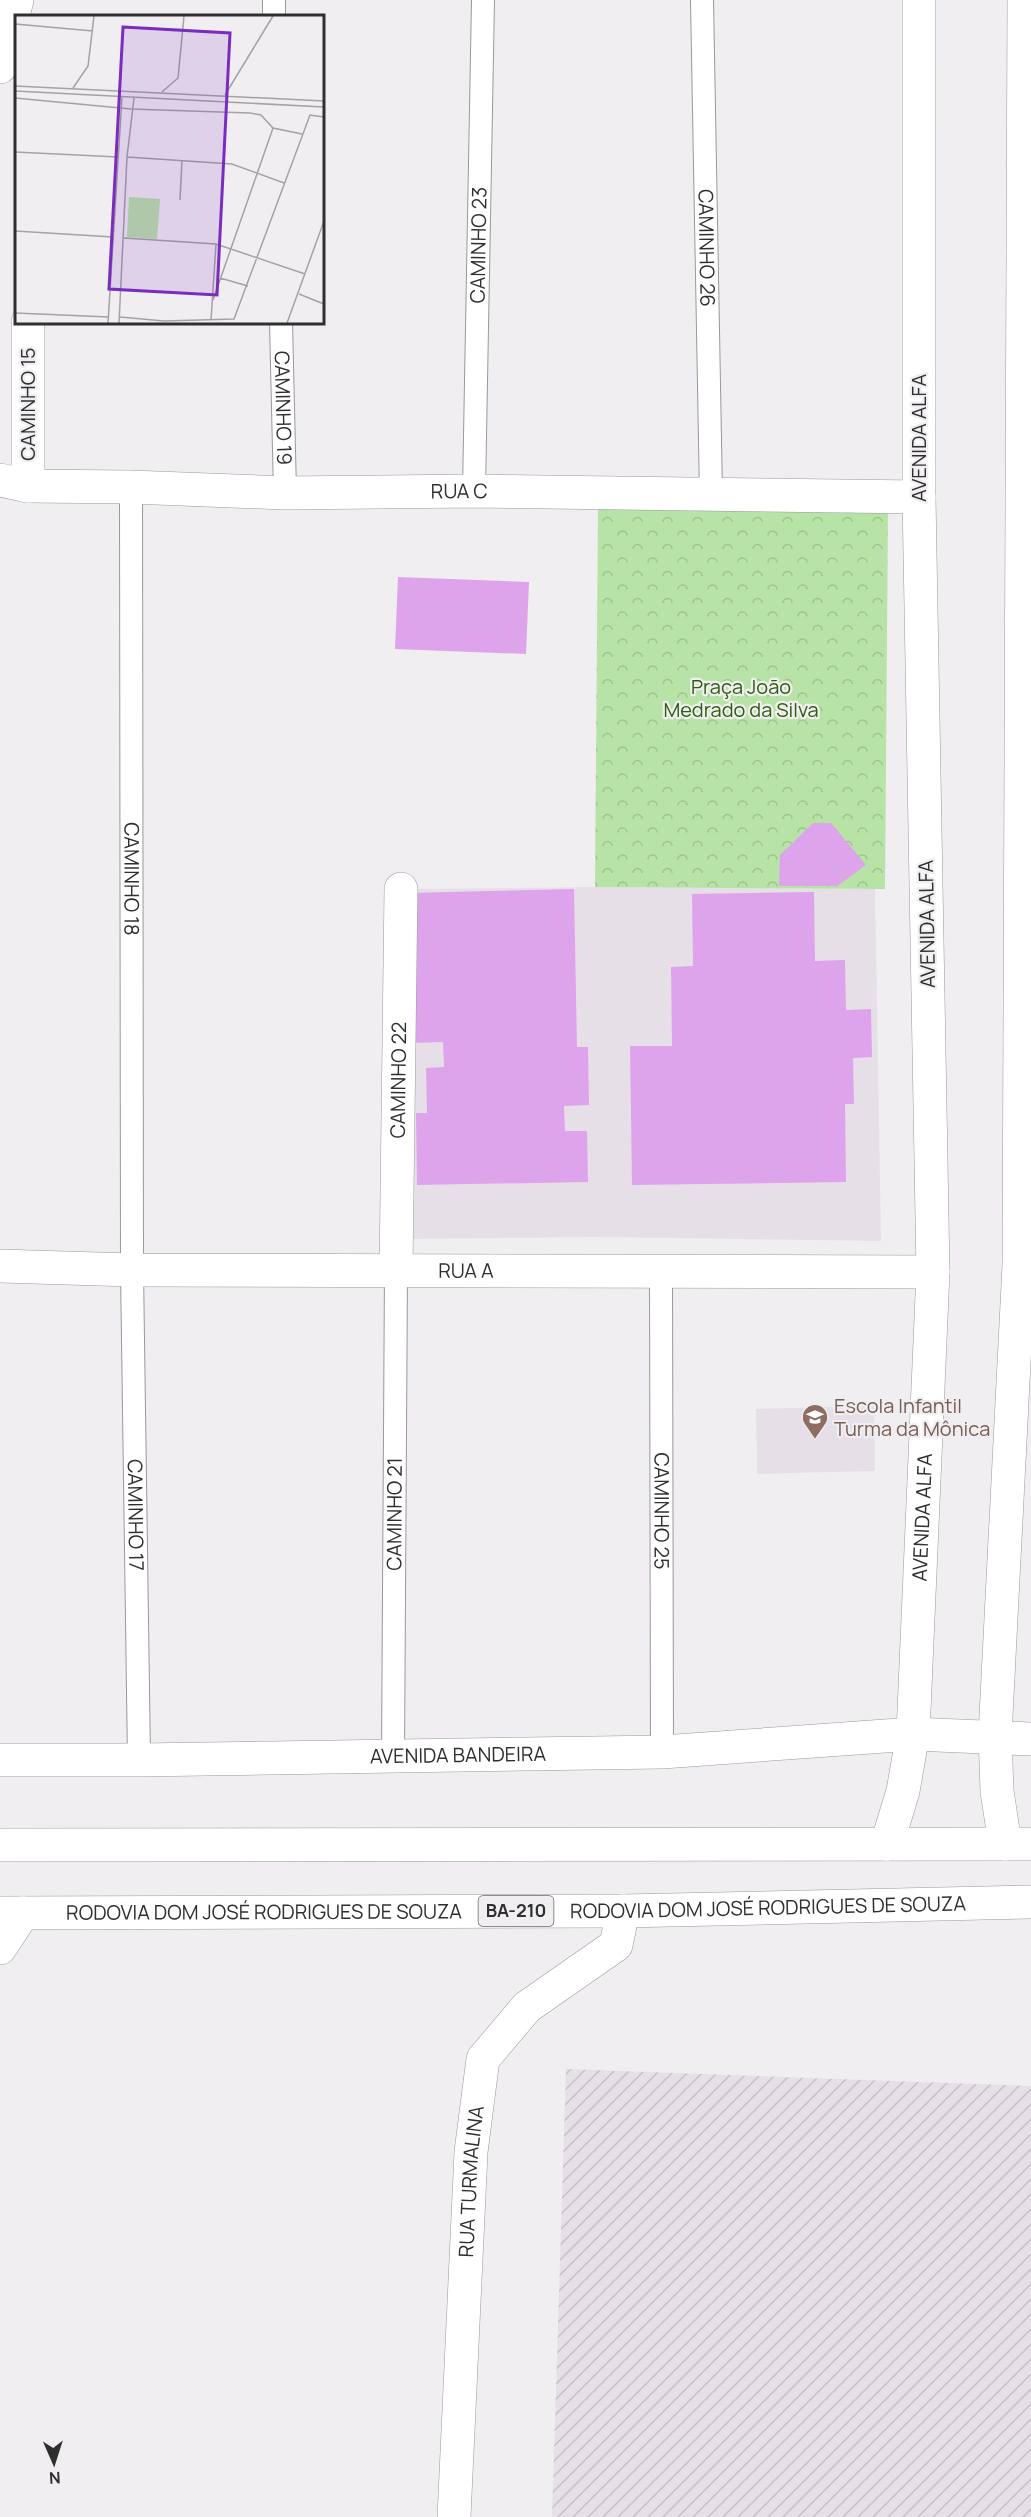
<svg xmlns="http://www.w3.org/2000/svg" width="1031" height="2517" font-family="Manrope,sans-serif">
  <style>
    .built { fill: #e6dfe8 }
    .industrial { fill: url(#industrial-furrows) }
    .park { fill: url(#park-crowns) }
    .building { fill: #dea4eb }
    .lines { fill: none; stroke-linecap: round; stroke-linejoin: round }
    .lane-casing { stroke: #9a989b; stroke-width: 24 }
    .street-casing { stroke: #9a989b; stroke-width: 34 }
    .secondary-casing { stroke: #9a989b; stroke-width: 34 }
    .primary-casing { stroke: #9a989b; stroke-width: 34 }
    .lane { stroke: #fff; stroke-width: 22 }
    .street { stroke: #fff; stroke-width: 33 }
    .secondary { stroke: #fff; stroke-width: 33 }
    .primary { stroke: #fff; stroke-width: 33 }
    .labels { text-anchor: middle; stroke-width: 4.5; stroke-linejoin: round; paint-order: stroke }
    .shield { fill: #f0eef1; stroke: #6a686a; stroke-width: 1.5 }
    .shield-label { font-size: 18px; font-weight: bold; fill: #302f30 }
    .street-label { font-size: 20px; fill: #302f30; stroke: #f0eef1 }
    .park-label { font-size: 20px; fill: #2e5d10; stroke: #f0eef1 }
    .education-label { font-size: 20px; fill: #785e54; stroke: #f0eef1; text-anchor: start }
    .inset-road { fill: none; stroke: #a3a2a4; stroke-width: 1.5 }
    .view { fill: #7b2cbf; fill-opacity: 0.15; stroke: #7b2cbf; stroke-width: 3 }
    .inset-edge { fill: none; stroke: #302f30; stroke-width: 3 }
  </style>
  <defs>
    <pattern id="industrial-furrows" width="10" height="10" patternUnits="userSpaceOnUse" patternTransform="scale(1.5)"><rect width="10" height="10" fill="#e6dfe8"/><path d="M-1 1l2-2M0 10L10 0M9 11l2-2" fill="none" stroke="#c6c0c7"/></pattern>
    <pattern id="park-crowns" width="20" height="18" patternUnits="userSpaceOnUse" patternTransform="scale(1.5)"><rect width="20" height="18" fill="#b8e3a6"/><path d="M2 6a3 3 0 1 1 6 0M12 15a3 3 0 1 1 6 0" fill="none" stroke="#9ec38f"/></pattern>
  </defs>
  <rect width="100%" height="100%" fill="#f0eef1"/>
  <!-- built -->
  <path class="built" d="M595,887L875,889L881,1241L594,1237L402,1239L405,889Z
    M874,1406L875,1471L757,1474L756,1409Z"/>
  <!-- industrial -->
  <path class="industrial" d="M566,2069L1031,2086V2517H552Z"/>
  <!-- park -->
  <path class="park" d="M598,508L888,510L885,889L595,887Z"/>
  <!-- building -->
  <path class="building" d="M398,577L529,582L526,654L395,649Z
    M813,823H831L866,865L837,886H779L780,855Z
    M574,889L577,1047H588L589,1105L564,1106L565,1131H587L588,1182L417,1185L416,1113H427L426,1068L444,1067L443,1042L410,1043L407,893Z
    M814,892L815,961L845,960L846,1010L871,1009L872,1057L853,1058L854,1104H845L846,1182L632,1185L630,1046H672L671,967L693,966L692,894Z"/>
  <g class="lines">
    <!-- lane casing -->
    <g class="lane-casing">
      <g id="lane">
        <path d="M274,0V16"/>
        <path id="s1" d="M702,0L711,495"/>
        <path id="s2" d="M281,322L285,493"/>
        <path id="s3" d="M131,487L132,1270L139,1760"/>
        <path id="s4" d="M474,491L483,0"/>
        <path id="s5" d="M661,1271L662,1752"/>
        <path id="s6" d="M393,1757L396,1270"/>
      </g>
    </g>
    <!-- street casing -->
    <g class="street-casing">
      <g id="street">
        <path d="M0,67L17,0"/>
        <path id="s7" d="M0,480L28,486L131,487L285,493L474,491L919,497"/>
        <path d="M28,486V322"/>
        <path id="s8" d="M0,1266L132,1270L933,1272"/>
        <path id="s9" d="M396,1270L401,889"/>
        <path id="s10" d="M0,1760H139L662,1752L913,1734L1031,1739"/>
        <path id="s11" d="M454,2517L471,2152L483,2059L527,2007L616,1945L623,1911"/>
      </g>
    </g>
    <!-- secondary casing -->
    <g class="secondary-casing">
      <g id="secondary">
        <path id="s12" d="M887,1844L903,1791L913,1734L933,1272L919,497V0"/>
        <path d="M1005,1844L997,1791L995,1736L1019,1265L1024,0"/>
        <path d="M0,1948L23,1913"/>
      </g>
    </g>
    <!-- primary casing -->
    <g class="primary-casing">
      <g id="primary">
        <path d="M0,1845L1031,1844"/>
        <path id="s13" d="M0,1913L623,1911L1031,1902"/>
      </g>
    </g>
    <!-- lane -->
    <use href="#lane" class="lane"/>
    <!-- street -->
    <use href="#street" class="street"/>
    <!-- secondary -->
    <use href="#secondary" class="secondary"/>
    <!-- primary -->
    <use href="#primary" class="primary"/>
  </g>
  <!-- icons -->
  <defs>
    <g id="school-pin" transform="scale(1.35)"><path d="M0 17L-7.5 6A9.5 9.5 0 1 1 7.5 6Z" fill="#8d6e63" stroke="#f0eef1"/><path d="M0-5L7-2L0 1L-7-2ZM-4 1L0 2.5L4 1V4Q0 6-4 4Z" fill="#fff"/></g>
  </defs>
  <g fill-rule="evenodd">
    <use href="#school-pin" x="815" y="1417"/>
  </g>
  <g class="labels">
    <!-- shield labels -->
    <rect class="shield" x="478.5" y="1896" width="75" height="30" rx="4.5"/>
    <g class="shield-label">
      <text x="516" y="1917">BA-210</text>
    </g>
    <!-- street labels -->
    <g class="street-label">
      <text dy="7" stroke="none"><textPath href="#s4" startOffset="246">CAMINHO 23</textPath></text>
      <text dy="7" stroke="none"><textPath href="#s1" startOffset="248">CAMINHO 26</textPath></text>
      <text transform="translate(28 404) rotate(-90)" y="7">CAMINHO 15</text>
      <text dy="7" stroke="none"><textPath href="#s2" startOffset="86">CAMINHO 19</textPath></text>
      <text transform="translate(919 438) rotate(-90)" y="7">AVENIDA ALFA</text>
      <text dy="7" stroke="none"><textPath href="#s7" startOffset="460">RUA C</textPath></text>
      <text dy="7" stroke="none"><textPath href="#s3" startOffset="392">CAMINHO 18</textPath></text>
      <text transform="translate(927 924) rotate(-91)" y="7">AVENIDA ALFA</text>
      <text dy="7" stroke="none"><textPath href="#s9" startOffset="190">CAMINHO 22</textPath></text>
      <text dy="7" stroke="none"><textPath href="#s8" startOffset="466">RUA A</textPath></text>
      <text dy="7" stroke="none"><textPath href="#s5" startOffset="240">CAMINHO 25</textPath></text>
      <text dy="7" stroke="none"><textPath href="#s6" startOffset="243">CAMINHO 21</textPath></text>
      <text dy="7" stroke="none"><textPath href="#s3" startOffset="1028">CAMINHO 17</textPath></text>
      <text dy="7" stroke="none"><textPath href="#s12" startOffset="330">AVENIDA ALFA</textPath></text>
      <text dy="7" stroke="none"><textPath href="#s10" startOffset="458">AVENIDA BANDEIRA</textPath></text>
      <text dy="7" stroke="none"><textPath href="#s13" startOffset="768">RODOVIA DOM JOSÉ RODRIGUES DE SOUZA</textPath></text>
      <text dy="7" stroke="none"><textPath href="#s13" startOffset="264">RODOVIA DOM JOSÉ RODRIGUES DE SOUZA</textPath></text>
      <text dy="7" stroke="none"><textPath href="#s11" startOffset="336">RUA TURMALINA</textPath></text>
    </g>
    <!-- park labels -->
    <g class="park-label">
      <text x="741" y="694">Praça João<tspan x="741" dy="23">Medrado da Silva</tspan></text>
    </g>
    <!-- education labels -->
    <g class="education-label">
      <text x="834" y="1413">Escola Infantil<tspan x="834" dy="23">Turma da Mônica</tspan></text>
    </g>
  </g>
  <!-- overview -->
  <g transform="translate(15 15)">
    <rect width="309" height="309" fill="#f0eef1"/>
    <path d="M114,182L145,184L142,224L112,222Z" fill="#b8e3a6"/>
    <path class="inset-road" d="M0,9L78,16M0,71L309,86M58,73L73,51L79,1M0,76L309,92M147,77L163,63L169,1M210,80L258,1M0,83L116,94L235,98L246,100L258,113L287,119M0,137L103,142M112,142L217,149L269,168M165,185L167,145M0,216L98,222M109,223L201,229L290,259M205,263L233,271M284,279L309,289M198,285L258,113M0,298L94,302M105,302L149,306L219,304L295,100L309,102M196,305L201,229M93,308L107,82M104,308L112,142L119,83M272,308L309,206"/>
    <path class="view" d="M108,12L215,18L202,280L94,274Z"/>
    <rect width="309" height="309" class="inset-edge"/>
  </g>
  <!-- north arrow -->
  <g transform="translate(54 2463) rotate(177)" stroke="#f0eef1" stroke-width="4.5" paint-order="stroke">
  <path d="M0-4.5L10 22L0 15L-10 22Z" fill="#302f30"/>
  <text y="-9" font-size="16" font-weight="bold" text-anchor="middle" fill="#302f30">N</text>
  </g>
</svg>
